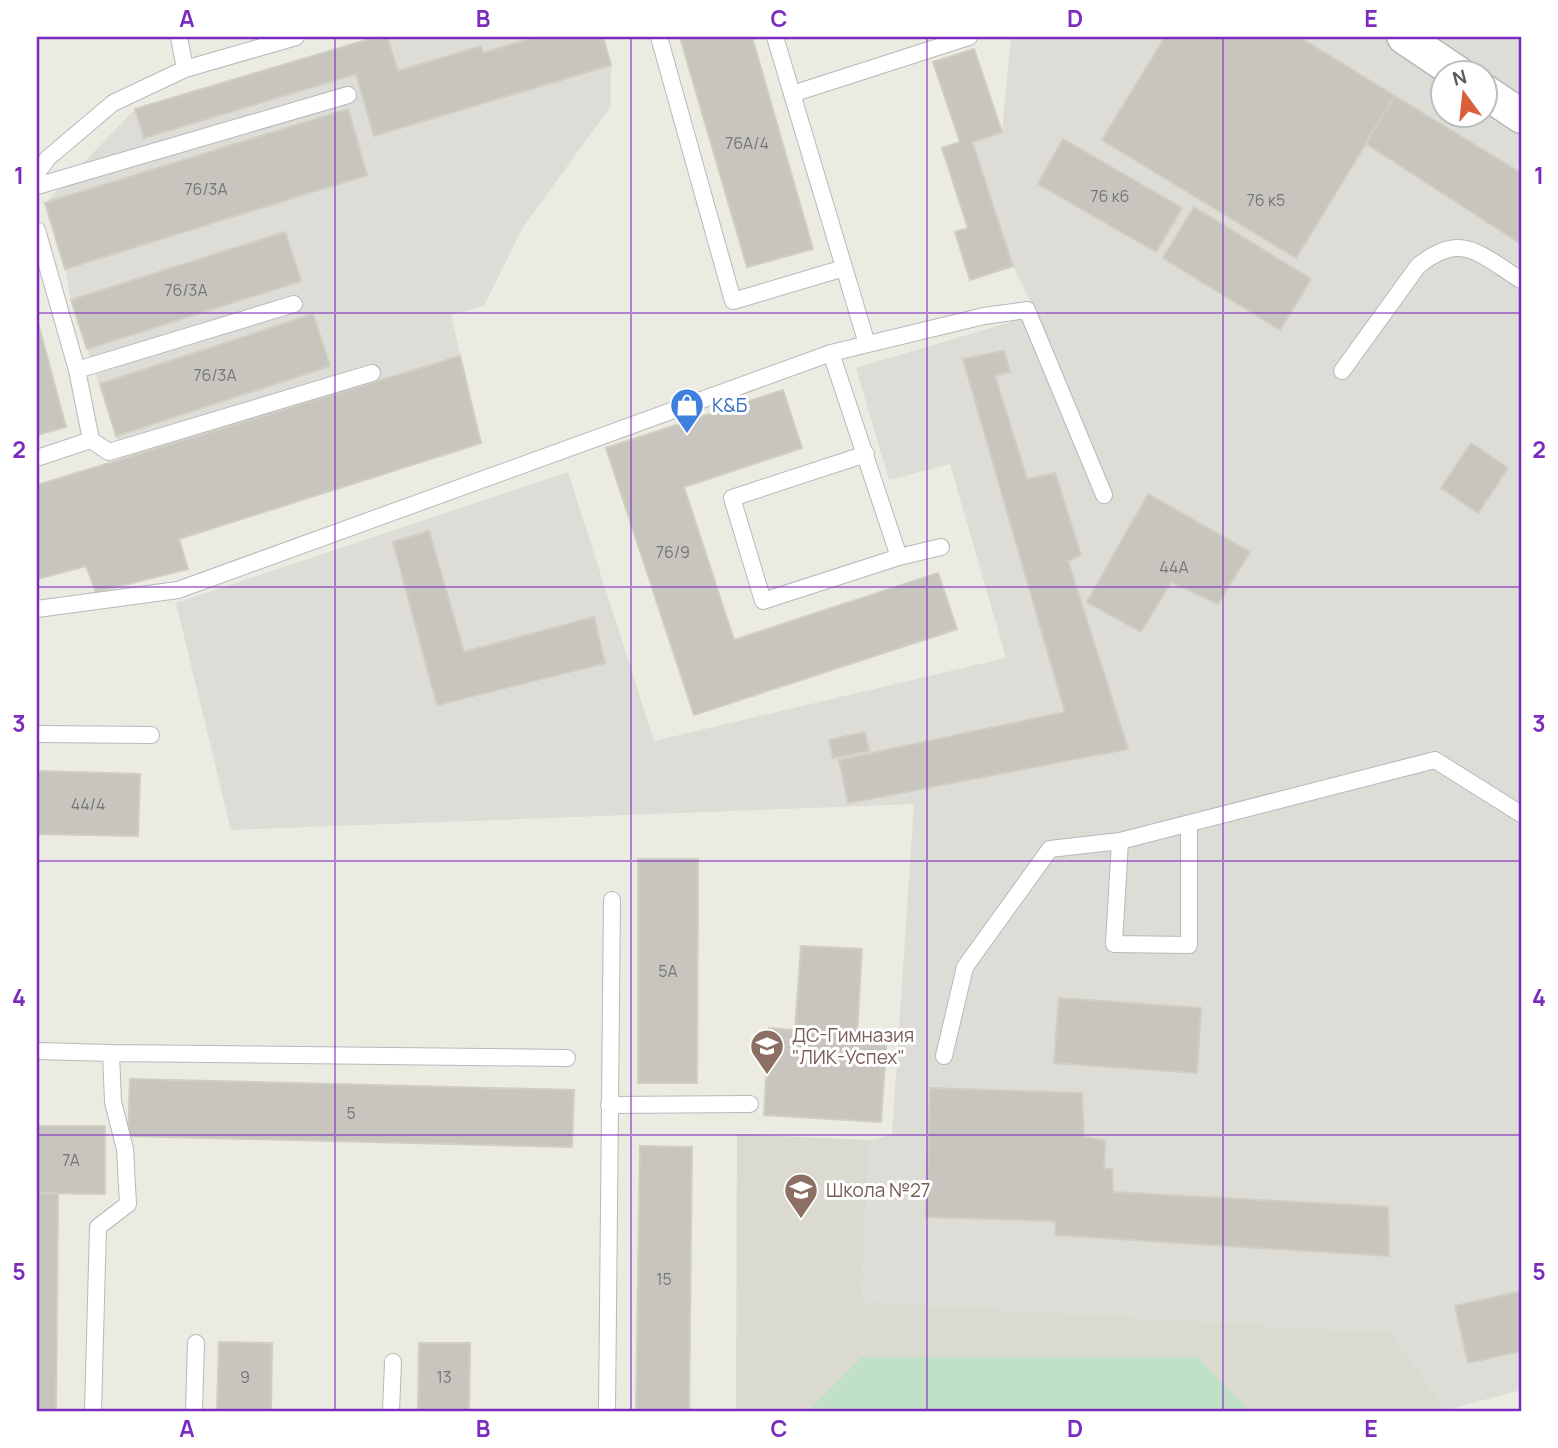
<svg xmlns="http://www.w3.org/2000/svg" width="1558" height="1448" font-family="Manrope,sans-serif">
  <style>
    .industrial { fill: #dddcd6; fill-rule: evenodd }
    .education { fill: #dbdad0 }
    .green { fill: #c0e1c5 }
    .building { fill: #c7c5be; stroke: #d0cdc1; stroke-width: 2 }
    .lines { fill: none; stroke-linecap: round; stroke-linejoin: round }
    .service-casing { stroke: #b7b8bd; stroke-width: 18 }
    .minor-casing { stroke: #b7b8bd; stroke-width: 36 }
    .service { stroke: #fff; stroke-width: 16 }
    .minor { stroke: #fff; stroke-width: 33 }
    .grid { fill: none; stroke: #7b2cbf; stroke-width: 2; stroke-opacity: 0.55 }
    .labels { text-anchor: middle; stroke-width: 6; stroke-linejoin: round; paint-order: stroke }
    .number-label { font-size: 16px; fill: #757678 }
    .shop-label { font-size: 19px; fill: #366cbe; stroke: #fff; text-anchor: start }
    .education-label { font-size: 19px; fill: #785e54; stroke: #fff; text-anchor: start }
    .neatline { fill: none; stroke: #7b2cbf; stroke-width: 2.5 }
    .grid-label { font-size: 23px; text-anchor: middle; font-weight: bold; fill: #7b2cbf }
  </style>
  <rect width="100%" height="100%" fill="#ecebe2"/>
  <!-- industrial -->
  <path class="industrial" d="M376,37H603L611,65V106L523,227L484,306L451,315L481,443L179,539L188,569L96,592L86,566L37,579V485L120,460L116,435L71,300L65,269L45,203L135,109Z
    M1011,37H1521V1390L1446,1410L1391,1333L862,1301L869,1140L892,1135L914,804L231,830L176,603L568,472L654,741L1006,658L950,464L889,480L856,368L1037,314L1013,266L972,142L1002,132ZM1442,74H1484V116H1442Z"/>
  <!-- education -->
  <path class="education" d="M737,1134L869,1140L862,1301L1391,1333L1446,1410L736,1411Z"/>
  <!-- green -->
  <path class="green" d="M862,1357H1197L1245,1406V1411H813V1406Z"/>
  <!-- building -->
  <path class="building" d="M376,37H387L398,71L481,46L483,53L536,37H603L611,65L374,136L356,74L144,138L135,109Z
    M680,37H752L813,249L747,267Z
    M1165,37H1299L1395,96L1296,258L1102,140Z
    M974,49L1002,132L972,142L1013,266L970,280L955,232L968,228L942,148L960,142L933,62Z
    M1395,96L1521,173V244L1365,143Z
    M348,109L367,175L65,269L45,203Z
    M1063,139L1182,208L1156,252L1038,184Z
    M1194,207L1311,279L1280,330L1163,258Z
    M285,232L301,281L87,349L71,300Z
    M313,314L330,366L116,436L100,384Z
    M37,319L66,427L37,435Z
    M1004,351L1010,372L995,376L1027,479L1055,473L1081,555L1068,561L1128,749L848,803L839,760L1065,712L963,359Z
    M460,356L481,443L179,539L188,569L96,592L86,566L37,579V485Z
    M783,390L802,448L684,487L734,640L938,573L957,629L694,715L606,448Z
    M1471,443L1508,468L1478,513L1441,488Z
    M1148,494L1250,552L1218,604L1171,582L1141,632L1087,602Z
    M429,531L464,652L594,617L605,663L437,705L393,542Z
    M865,732L869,751L833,758L829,740Z
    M37,771L140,774L138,836L37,834Z
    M638,859H698L697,1083H638Z
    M801,946L862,949L857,1032L887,1034L881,1122L764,1115L769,1028L795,1030Z
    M1059,998L1201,1008L1197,1073L1054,1063Z
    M130,1079L574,1090L572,1147L128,1136Z
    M930,1088L1082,1093L1084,1137L1105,1140L1104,1169H1112L1113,1192L1388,1207L1389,1256L1055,1235L1056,1221L926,1217Z
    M37,1126H105V1194L37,1193Z
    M640,1146L692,1147L689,1411H636Z
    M37,1193H58L56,1411H37Z
    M1521,1291V1351L1468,1363L1455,1306Z
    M219,1342L272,1343L271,1411H217Z
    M419,1343H470L469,1411H418Z"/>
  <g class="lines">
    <!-- service casing -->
    <g class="service-casing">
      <path id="service" d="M179,37L185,69
        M659,37L733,301L844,268
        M775,37L867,344
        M792,94L969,37
        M37,173L48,158L113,103L185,69L296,37
        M37,186L348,95
        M37,230L77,370L91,440
        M831,353L899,557L763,601L732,498L866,454
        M77,370L294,304
        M1342,371L1418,266C1462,230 1480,255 1521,280
        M37,458L91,440L109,452L372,373
        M899,557L941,547
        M37,609L178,590L831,353L984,316L1027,310L1104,495
        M37,734L151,735
        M1120,841L1114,944L1189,945V825
        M37,1051L111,1053
        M944,1056L965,967L1050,849L1120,841L1435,760L1521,814
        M609,1105L750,1104
        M93,1411L98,1227L128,1204L125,1149L113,1102L111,1053L567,1058
        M194,1411L196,1343
        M391,1411L393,1362
        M607,1411L612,900"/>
    </g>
    <!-- minor casing -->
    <g class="minor-casing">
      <path id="minor" d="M1404,37L1459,74
        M1484,91L1521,116"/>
    </g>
    <!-- service -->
    <use href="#service" class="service"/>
    <!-- minor -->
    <use href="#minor" class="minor"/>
  </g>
  <!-- grid -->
  <path class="grid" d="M335,37V1411M631,37V1411M927,37V1411M1223,37V1411M37,313H1521M37,587H1521M37,861H1521M37,1135H1521"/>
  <!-- icons -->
  <defs>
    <g id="shop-pin" transform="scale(1.75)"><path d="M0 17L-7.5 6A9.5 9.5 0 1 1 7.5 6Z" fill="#3f7fe0" stroke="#fff"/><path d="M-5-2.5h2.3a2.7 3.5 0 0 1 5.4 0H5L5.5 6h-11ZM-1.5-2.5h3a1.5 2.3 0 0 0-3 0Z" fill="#fff"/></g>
    <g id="school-pin" transform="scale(1.75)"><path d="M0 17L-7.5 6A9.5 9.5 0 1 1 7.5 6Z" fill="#8d6e63" stroke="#fff"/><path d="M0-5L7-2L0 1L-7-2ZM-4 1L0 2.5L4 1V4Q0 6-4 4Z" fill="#fff"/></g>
  </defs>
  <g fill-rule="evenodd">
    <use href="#shop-pin" x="687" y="405"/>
    <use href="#school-pin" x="767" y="1046"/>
    <use href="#school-pin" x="801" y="1190"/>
  </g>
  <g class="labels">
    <!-- number labels -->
    <g class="number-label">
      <text x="747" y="149">76А/4</text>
      <text x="206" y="195">76/3А</text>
      <text x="1110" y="202">76 к6</text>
      <text x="1266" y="206">76 к5</text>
      <text x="186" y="296">76/3А</text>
      <text x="215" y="381">76/3А</text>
      <text x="673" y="558">76/9</text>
      <text x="1174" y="573">44А</text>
      <text x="88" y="810">44/4</text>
      <text x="668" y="977">5А</text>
      <text x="351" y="1119">5</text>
      <text x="71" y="1166">7А</text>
      <text x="664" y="1285">15</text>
      <text x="245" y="1383">9</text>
      <text x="444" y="1383">13</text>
    </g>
    <!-- shop labels -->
    <g class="shop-label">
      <text x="712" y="412">К&amp;Б</text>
    </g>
    <!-- education labels -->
    <g class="education-label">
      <text x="792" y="1042">ДС-Гимназия<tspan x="792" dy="22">"ЛИК-Успех"</tspan></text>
      <text x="826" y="1197">Школа №27</text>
    </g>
  </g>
  <!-- border -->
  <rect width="1558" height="1448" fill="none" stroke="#ffffff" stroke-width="77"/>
  <!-- north arrow -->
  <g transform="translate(1464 94) rotate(345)"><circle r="33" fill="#ffffff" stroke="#bdbec0" stroke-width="2"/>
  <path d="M0-5L12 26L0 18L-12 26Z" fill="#da603a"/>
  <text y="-10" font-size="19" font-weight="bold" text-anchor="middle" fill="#5a5c61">N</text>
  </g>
  <rect x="38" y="38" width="1482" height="1372" class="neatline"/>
  <g class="grid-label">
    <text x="187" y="27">A</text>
    <text x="483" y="27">B</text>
    <text x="779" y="27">C</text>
    <text x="1075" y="27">D</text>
    <text x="1371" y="27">E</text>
    <text x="19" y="184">1</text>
    <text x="1539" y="184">1</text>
    <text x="19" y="458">2</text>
    <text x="1539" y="458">2</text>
    <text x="19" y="732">3</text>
    <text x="1539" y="732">3</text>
    <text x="19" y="1006">4</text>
    <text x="1539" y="1006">4</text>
    <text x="19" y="1280">5</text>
    <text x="1539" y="1280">5</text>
    <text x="187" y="1437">A</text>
    <text x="483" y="1437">B</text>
    <text x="779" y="1437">C</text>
    <text x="1075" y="1437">D</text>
    <text x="1371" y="1437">E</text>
  </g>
</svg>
